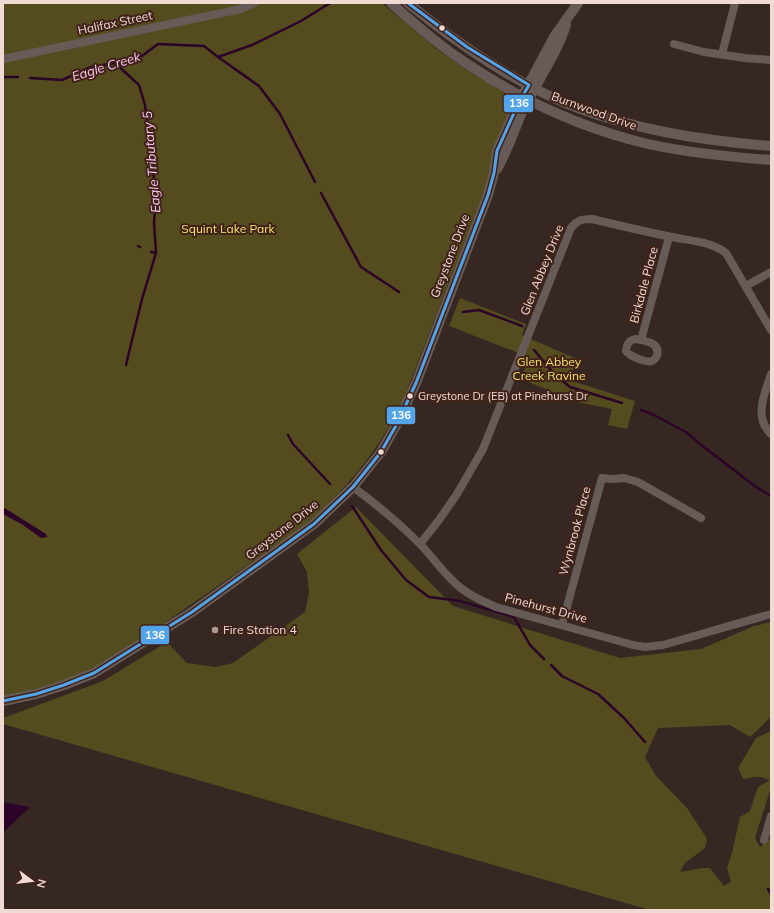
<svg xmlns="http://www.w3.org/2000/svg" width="774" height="913" font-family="Mulish,sans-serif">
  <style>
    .green { fill: #544c1e }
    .water { fill: #2c0428 }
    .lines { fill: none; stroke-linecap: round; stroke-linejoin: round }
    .stream { stroke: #2c0428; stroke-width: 2.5 }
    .minor { stroke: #675b58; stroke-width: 8 }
    .tertiary { stroke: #675b58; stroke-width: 10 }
    .bus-1-casing { stroke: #402219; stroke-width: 6 }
    .bus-1 { stroke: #53a3e8; stroke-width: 3 }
    .bus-dot { fill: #efdad4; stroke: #402219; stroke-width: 1.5 }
    .poi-dot { fill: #af9b96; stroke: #402219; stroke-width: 1.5 }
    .labels { text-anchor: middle; stroke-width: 4; stroke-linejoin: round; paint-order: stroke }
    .bus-label { font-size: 11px; fill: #efdad4; stroke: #402219; text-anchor: start }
    .street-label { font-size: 12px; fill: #efdad4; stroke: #402219 }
    .park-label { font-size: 12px; fill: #f2e368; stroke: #402219 }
    .poi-label { font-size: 12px; fill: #efdad4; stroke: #402219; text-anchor: start }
    .water-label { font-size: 13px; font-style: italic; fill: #fec8f7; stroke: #402219 }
    .line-badge { stroke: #402219; stroke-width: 1.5 }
    .badge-label { font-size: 11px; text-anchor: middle; font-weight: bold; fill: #fff }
  </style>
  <rect width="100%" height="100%" fill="#372722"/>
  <!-- green -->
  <path class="green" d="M3,3H382L437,49L464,68L502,91L508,99L510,108L486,187L404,398C380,450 344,493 300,529L118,655C81,675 45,689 3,696Z
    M460,298L526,324L522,335L577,359L569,380L635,401L627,429L608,425L612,409L577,402L521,379L529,357L449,326Z
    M356,507L453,606L620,658L701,649L754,626L771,622V717L750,737L730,725L658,728L645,757L656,776L687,808L707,839L705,848L685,863L680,872L703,868H710L724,886L731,882L727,868L732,853L740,817L750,811L758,787L769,781C762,774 752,778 743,779L738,768L756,738L771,731V787L755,838L760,847L771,838V910H650L3,724V718L103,681L167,642L187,663L216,667L233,663L305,612L309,593L307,572L297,554Z"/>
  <!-- water -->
  <path class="water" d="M3,507L46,534L47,537L41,538L23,525L3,514Z
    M3,802L30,807L3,833Z"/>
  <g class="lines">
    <!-- stream -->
    <path class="stream" d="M218,57L252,45L301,21L330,3
      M115,63L139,85L145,105L156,195L154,223L156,253L142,299L126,365
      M3,77H18
      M30,78L62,80L91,67L115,63L142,56L158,44L204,46L218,57L259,86L280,114L315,182
      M321,193L361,267L399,292
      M138,246L140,247
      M151,252L156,253
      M463,312L479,310L522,326
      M534,350L556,376L570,387L622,403
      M641,410L652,414L686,432L700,444L756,487L771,496
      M288,435L293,444L330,484
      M352,506L381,550L406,580L429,597L460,601L514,617L530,645L544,659
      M551,665L562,676L598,694L624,718L645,742
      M768,889L771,894"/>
    <!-- minor -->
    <path class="minor" d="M674,44L704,52L745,58L771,60
      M722,54L735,3
      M3,59L241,9L254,3
      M746,286L771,272
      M635,339C645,341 661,342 657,356C656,358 654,360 652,361C646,363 629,356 626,351C627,344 628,341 635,339Z
      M641,340L669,237
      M771,374C765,393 753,417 771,434
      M353,487C376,504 399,523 419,543C431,555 440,569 452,580C464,593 480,600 496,607L633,645L645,647L663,645L771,614
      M420,544L439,520L457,494L483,449L571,228C577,220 582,219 592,219C617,225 642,231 667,236C688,241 709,240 726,253L771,330
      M562,625L602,478L612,479L624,478L638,482L701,518
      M764,840L771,816"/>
    <!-- tertiary -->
    <path class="tertiary" d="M391,3C416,25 441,47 469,65C523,101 585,129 648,144C689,153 730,157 771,160
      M408,3C456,43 519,86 578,108C640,131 705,141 771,146
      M497,169C508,150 514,130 523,110C537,81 556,56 566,25
      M3,701L36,694L64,685L94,673L192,612L314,524L353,487L381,452L398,422L416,383L488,195L494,173L497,151L518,104L554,37L578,3"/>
    <!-- bus-1 casing -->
    <g class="bus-1-casing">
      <path id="bus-1" d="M3,701L36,694L64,685L94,673L192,612L314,524L353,487L381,452L398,422L416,383L488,195L494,173L497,151L518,104L529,85L467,47L408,3"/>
    </g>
    <!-- bus-1 -->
    <use href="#bus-1" class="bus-1"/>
  </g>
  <!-- markers -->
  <g class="bus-dot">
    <circle cx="442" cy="28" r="3.5"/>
    <circle cx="410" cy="396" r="3.5"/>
    <circle cx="381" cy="452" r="3.5"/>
  </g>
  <circle class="poi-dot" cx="215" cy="630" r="4"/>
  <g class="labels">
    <!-- bus labels -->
    <g class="bus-label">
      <text x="418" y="400">Greystone Dr (EB) at Pinehurst Dr</text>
    </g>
    <!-- street labels -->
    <g class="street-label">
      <text transform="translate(115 23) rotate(-12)" y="4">Halifax Street</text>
      <text transform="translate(594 111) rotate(20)" y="4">Burnwood Drive</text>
      <text transform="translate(450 256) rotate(-69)" y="4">Greystone Drive</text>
      <text transform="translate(542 270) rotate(-68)" y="4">Glen Abbey Drive</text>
      <text transform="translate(644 285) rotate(-75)" y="4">Birkdale Place</text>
      <text transform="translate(282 530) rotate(-38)" y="4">Greystone Drive</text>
      <text transform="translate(575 531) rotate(-75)" y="4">Wynbrook Place</text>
      <text transform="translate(546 608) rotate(15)" y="4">Pinehurst Drive</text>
    </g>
    <!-- park labels -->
    <g class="park-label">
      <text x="228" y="233">Squint Lake Park</text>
      <text x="549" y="366">Glen Abbey<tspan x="549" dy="14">Creek Ravine</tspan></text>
    </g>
    <!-- poi labels -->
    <g class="poi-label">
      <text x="223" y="634">Fire Station 4</text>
    </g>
    <!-- water labels -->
    <g class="water-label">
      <text transform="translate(106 66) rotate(-17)" y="5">Eagle Creek</text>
      <text transform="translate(151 162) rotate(-95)" y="5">Eagle Tributary 5</text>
    </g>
  </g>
  <g class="line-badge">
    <rect x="503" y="94" width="31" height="19" rx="4" fill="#53a3e8"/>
    <rect x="386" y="406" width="30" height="19" rx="4" fill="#53a3e8"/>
    <rect x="140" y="625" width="30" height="20" rx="4" fill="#53a3e8"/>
  </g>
  <g class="badge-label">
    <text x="519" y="107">136</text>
    <text x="401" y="419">136</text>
    <text x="155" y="639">136</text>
  </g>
  <!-- border -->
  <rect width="774" height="913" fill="none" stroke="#efdad4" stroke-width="8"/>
  <!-- north arrow -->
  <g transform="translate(32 881) rotate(105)" stroke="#402219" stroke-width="3" paint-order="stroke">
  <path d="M0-3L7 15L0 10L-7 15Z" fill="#efdad4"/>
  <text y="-6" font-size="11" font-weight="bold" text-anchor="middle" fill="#efdad4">N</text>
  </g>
</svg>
